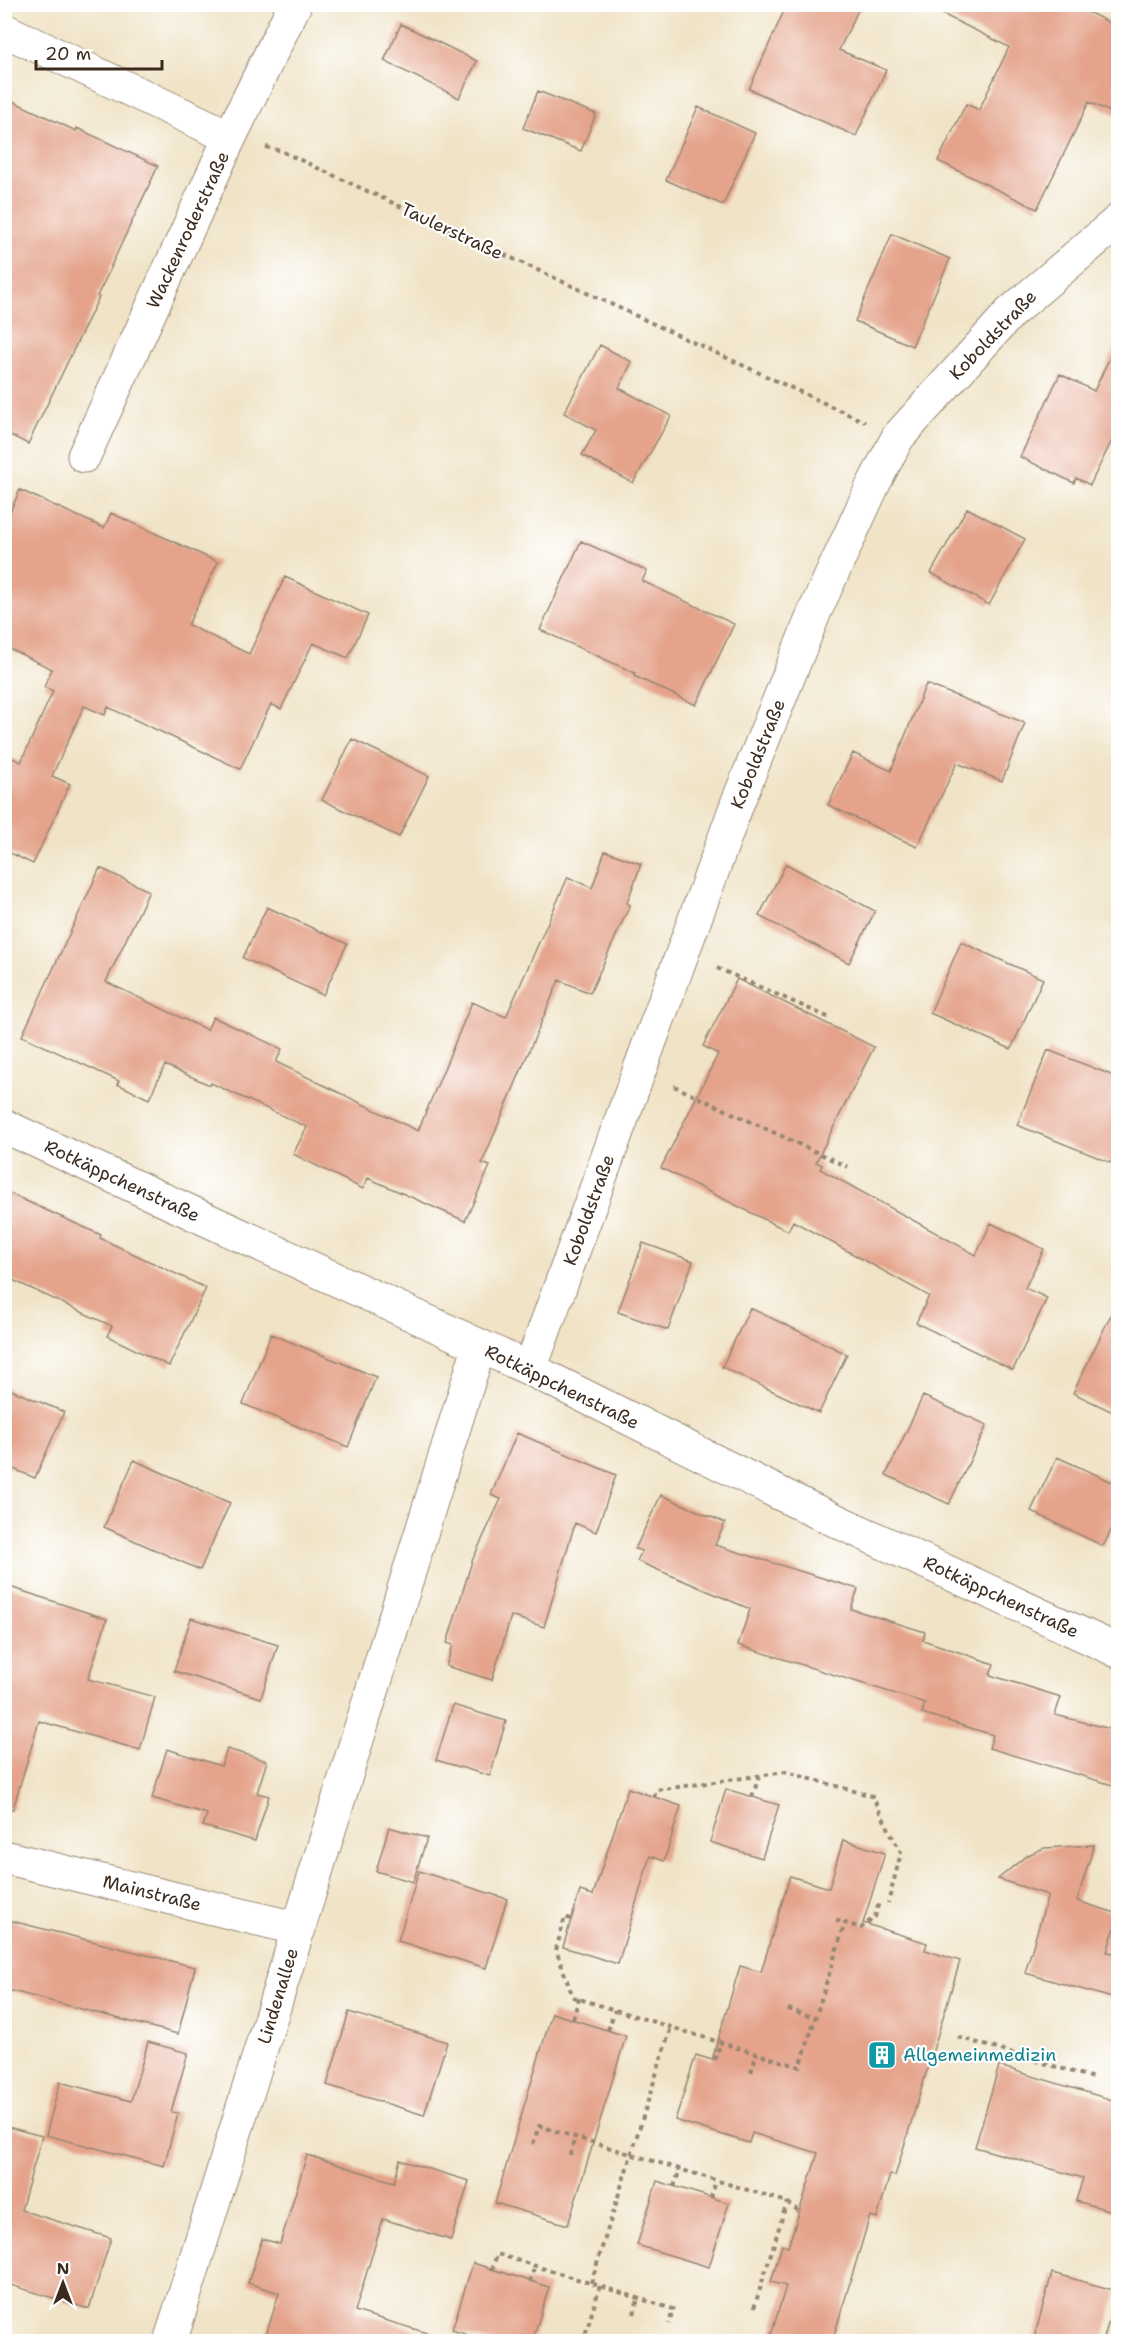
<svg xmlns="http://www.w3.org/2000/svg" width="1123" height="2346" font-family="'Shantell Sans',sans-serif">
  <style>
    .building { fill: #e4a38a }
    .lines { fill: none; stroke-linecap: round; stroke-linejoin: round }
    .minor-casing { stroke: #968672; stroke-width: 35 }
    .path { stroke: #968672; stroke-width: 4; stroke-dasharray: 4.5 4.5; stroke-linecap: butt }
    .minor { stroke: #fff; stroke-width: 33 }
    .labels { text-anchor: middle; stroke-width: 4.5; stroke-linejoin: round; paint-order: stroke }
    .street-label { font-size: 18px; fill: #3b2a1e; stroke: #fff }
    .culture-label { font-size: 18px; fill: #0d838f; stroke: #fff; text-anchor: start }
  </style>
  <rect width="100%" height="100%" fill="#fff"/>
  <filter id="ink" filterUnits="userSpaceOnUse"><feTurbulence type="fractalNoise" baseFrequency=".0167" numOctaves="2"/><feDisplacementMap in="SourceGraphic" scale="12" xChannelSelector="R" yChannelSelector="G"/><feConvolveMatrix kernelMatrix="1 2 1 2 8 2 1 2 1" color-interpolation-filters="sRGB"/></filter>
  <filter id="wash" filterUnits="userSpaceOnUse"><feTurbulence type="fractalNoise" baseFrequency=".008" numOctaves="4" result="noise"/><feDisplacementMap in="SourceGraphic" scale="24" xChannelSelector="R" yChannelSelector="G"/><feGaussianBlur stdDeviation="1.35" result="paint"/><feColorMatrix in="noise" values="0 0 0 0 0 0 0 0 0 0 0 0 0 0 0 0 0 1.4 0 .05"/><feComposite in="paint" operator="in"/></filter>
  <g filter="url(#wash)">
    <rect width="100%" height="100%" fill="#f0e3c6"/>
    <g id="blocks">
      <!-- building -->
      <path class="building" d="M787,4H861L839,50L886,70L856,136L749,89Z
        M922,4H1071L1119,27V116L1089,102L1037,209L938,161L966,104L979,110L1009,47Z
        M401,24L477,61L459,98L384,61Z
        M538,91L596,114L581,151L523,128Z
        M4,97L76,131L77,128L158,166L111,266H112L97,296L99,297L28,444L4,432Z
        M698,107L755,133L723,205L666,180Z
        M892,234L950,259L912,346L855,321Z
        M1119,338V426L1090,485L1076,478L1074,483L1020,457L1060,374L1094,391Z
        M600,345L632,362L619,388L671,416L633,483L582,455L596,430L564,413Z
        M20,490L104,528L111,513L218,562L188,625L249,654L285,577L368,615L348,658L313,643L281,709L271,704L240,769L108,707L105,715L84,706L52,776L70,784L33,864L4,850V754L21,762L53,691L44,687L52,669L4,646V525Z
        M967,508L1025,539L989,605L931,573Z
        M581,541L647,571L642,581L734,624L696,705L634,676L635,673L540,630Z
        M926,684L1025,723L1002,781L957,763L917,847L828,805L853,753L891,771Z
        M352,739L429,776L399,837L322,800Z
        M605,851L641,864L627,903L630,905L590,993L559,980L482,1163L490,1166L465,1221L368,1178L363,1189L293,1154L307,1127L211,1083L210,1085L165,1065L149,1099L117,1084L119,1081L22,1036L100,868L149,891L106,982L207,1030L213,1017L282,1049L276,1062L418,1131L472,1002L506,1017L568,877L592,888Z
        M786,864L875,911L849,963L759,916Z
        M267,907L347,944L323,995L243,958Z
        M961,942L1043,979L1011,1049L930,1013Z
        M737,979L874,1047L816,1162L822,1165L820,1169L976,1255L991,1223L1044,1249L1025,1288L1047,1298L1013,1370L916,1323L929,1296L793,1221L788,1231L661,1168L718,1054L703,1046Z
        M1048,1050L1119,1078V1166L1017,1125Z
        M4,1191L101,1235L100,1238L206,1288L169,1366L107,1336L112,1326L4,1276Z
        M643,1243L693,1261L668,1330L618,1312Z
        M1119,1298V1415L1073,1393Z
        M750,1308L847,1354L819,1413L722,1367Z
        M271,1334L376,1377L348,1447L243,1404Z
        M4,1387L64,1412L35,1478L4,1465Z
        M923,1396L987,1425L949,1504L886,1475Z
        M517,1433L616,1475L596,1532L575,1523L544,1627L511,1616L492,1680L446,1666L453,1645L447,1643L472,1561L501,1499L491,1495Z
        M1057,1457L1119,1485V1515L1103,1546L1031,1511Z
        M134,1460L230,1503L200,1570L104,1527Z
        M661,1495L725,1523L715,1545L858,1589L851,1609L925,1632L923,1640L994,1664L990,1675L1061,1697L1055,1715L1119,1731V1787L989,1748L993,1735L922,1713L925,1703L738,1645L750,1609L637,1561L642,1551L635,1549Z
        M4,1585L107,1619L88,1679L155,1697L140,1750L39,1721L13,1809L4,1807Z
        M191,1618L278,1645L261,1698L174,1671Z
        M453,1705L506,1721L490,1776L436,1760Z
        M167,1749L221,1766L227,1749L267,1761L257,1793L269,1796L255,1841L203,1826L207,1814L152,1798Z
        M628,1788L681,1806L664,1861L650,1856L618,1964L563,1947L580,1891L593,1895Z
        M726,1789L779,1805L762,1858L710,1842Z
        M389,1827L427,1838L413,1882L376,1871Z
        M843,1840L885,1853L863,1923L927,1943L925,1950L960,1961L895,2176L890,2175L877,2218L870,2216L832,2342H769L786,2286L771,2282L782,2245L788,2247L818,2153L752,2133L749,2143L675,2120L696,2055L712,2060L740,1966L761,1972L790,1876L829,1888Z
        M1094,1845L1077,1901L1119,1914L1107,1952L1119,1954V2000L1025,1973L1048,1895L998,1879L1026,1856L1044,1848Z
        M419,1871L507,1899L486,1968L398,1941Z
        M4,1919L195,1967L178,2034L4,1989Z
        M349,2012L447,2042L424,2115L327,2085Z
        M552,2013L626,2036L568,2225L495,2203Z
        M148,2042L188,2053L171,2112L178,2113L164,2166L46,2135L60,2082L131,2101Z
        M999,2066L1119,2102V2213L1076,2201L1083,2178L975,2147Z
        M4,2126L42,2136L21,2210L111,2238L89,2309L4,2283Z
        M307,2155L394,2182L400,2160L469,2181L451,2240L383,2219L355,2311L427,2333L426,2342H264L279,2293L248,2283L262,2239L280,2244Z
        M657,2181L729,2203L709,2267L637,2245Z
        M473,2263L549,2287L532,2342H490L452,2330Z
        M1052,2273L1117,2291L1103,2342H1033Z"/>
    </g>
  </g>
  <g filter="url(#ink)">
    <use href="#blocks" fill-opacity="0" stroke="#968672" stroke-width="1.5"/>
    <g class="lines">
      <!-- minor casing -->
      <g class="minor-casing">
        <path id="minor" d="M4,30L230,137
          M84,456L230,137L295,4
          M4,1126L530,1369L811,1509L1118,1651
          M530,1369L737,804L815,611L873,485L898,437L1011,312L1118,221
          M4,1857L299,1929
          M170,2342L479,1347"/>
      </g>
      <!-- path -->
      <path class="path" d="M266,147L281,151L865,422
        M717,968L830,1018
        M674,1086L848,1167
        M654,1797L656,1790L786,1772L872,1796L901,1853L888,1903
        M752,1797L759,1777
        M571,1919L565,1917L556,1950L573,1997L800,2067L845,1923L861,1928L875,1917L879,1901
        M836,1920L845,1923
        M788,2009L815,2018
        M573,2019L579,1998
        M608,2030L615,2010
        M958,2037L1093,2078
        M715,2060L721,2042
        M751,2072L757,2053
        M533,2144L539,2126L787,2202L800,2212
        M570,2155L575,2137
        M674,2187L680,2169
        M711,2198L716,2181
        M492,2270L497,2254L673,2309L669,2324
        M530,2282L535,2265
        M591,2283L671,2027
        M754,2308L787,2202
        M634,2314L638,2298
        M583,2342L600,2286"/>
      <!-- minor -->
      <use href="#minor" class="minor"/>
    </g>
  </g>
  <!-- icons -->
  <defs>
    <g id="building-square" transform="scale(1.5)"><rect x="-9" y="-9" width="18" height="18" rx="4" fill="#0f9aa8" stroke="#fff"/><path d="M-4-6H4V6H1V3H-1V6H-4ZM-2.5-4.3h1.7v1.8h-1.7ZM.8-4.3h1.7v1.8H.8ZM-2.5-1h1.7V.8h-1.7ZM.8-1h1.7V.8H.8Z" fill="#fff"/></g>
  </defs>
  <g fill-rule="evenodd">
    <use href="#building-square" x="882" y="2055"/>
  </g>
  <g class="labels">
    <!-- street labels -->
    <g class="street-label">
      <text transform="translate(188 230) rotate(-65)" y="6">Wackenroderstraße</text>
      <text transform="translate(452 231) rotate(25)" y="6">Taulerstraße</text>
      <text transform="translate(993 335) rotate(-46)" y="6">Koboldstraße</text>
      <text transform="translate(758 754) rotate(-68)" y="6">Koboldstraße</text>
      <text transform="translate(122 1181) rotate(25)" y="6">Rotkäppchenstraße</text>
      <text transform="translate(589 1210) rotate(-70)" y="6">Koboldstraße</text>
      <text transform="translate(562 1387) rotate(26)" y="6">Rotkäppchenstraße</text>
      <text transform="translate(1001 1597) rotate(25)" y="6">Rotkäppchenstraße</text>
      <text transform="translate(152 1893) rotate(14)" y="6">Mainstraße</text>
      <text transform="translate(278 1996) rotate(-73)" y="6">Lindenallee</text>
    </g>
    <!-- culture labels -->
    <g class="culture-label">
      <text x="903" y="2061">Allgemeinmedizin</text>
    </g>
  </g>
  <!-- margin -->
  <rect width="1123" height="2346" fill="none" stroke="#fff" stroke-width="24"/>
  <!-- north arrow -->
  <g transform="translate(63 2283)" stroke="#ffffff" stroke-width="4.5" paint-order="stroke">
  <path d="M0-4.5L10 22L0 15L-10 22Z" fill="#3b2a1e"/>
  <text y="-9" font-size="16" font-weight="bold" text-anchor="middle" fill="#3b2a1e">N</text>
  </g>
  <!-- scale -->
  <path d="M36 60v9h126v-9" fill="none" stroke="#3b2a1e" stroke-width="3"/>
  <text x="45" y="60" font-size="18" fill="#3b2a1e" stroke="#ffffff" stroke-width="4.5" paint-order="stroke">20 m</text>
</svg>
